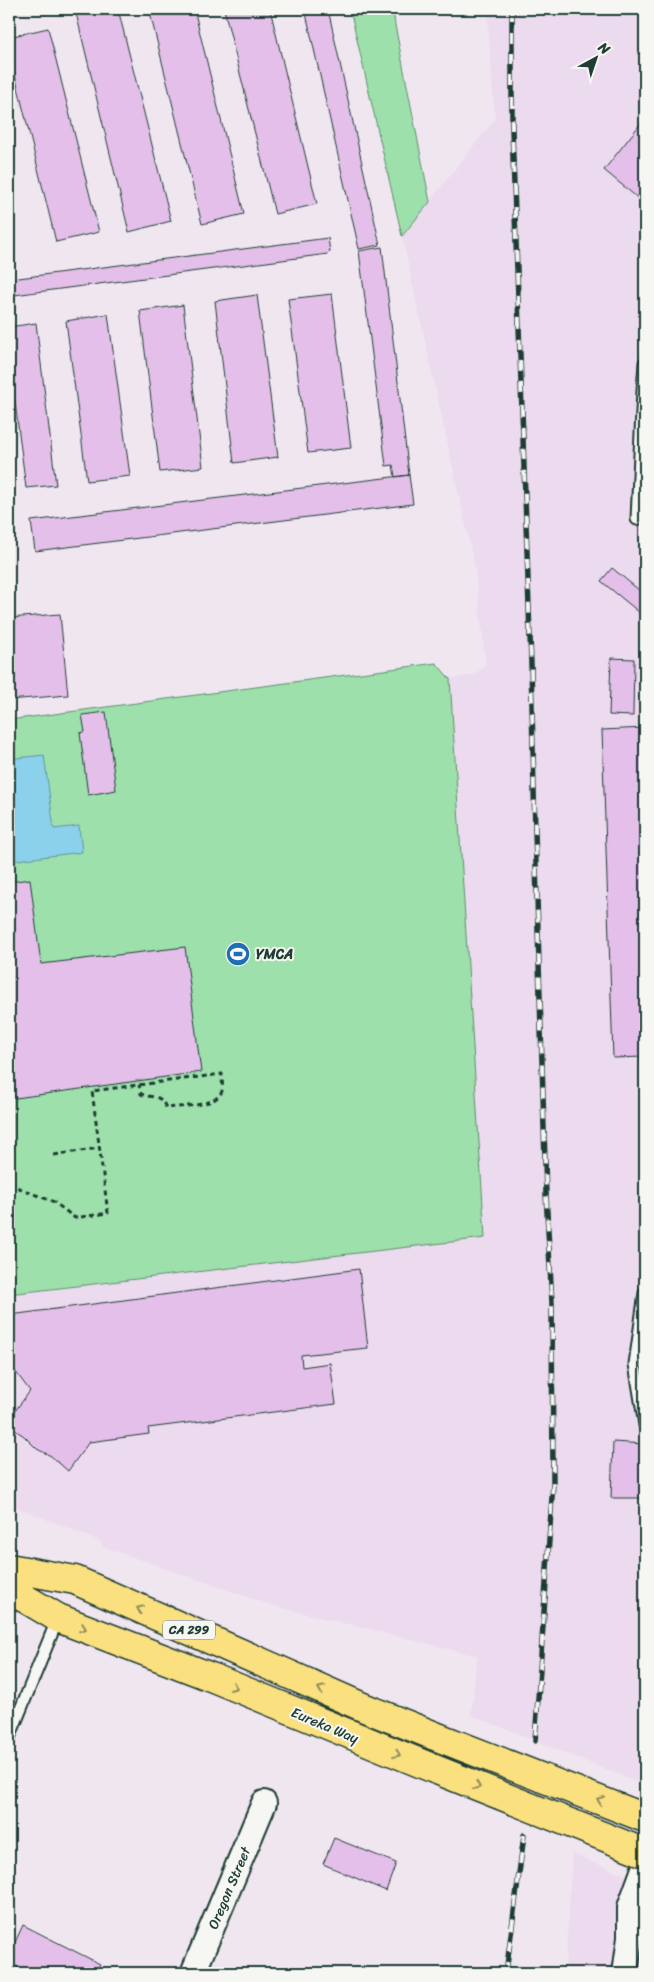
<svg xmlns="http://www.w3.org/2000/svg" width="654" height="1982" font-family="Sriracha,sans-serif">
  <style>
    .built { fill: #ecdaee }
    .green { fill: #9de0ab; stroke: #5e8e70 }
    .water { fill: #8bd1ec; stroke: #6096a2 }
    .building { fill: #e3bfea; stroke: #1f3d34 }
    .lines { fill: none; stroke-linecap: round; stroke-linejoin: round }
    .lane-casing { stroke: #1f3d34; stroke-width: 15 }
    .street-casing { stroke: #1f3d34; stroke-width: 28 }
    .highway-casing { stroke: #1f3d34; stroke-width: 31 }
    .path { stroke: #1f3d34; stroke-width: 3; stroke-dasharray: 5 4; stroke-linecap: butt }
    .lane { stroke: #f6f6f2; stroke-width: 11 }
    .street { stroke: #f6f6f2; stroke-width: 24 }
    .highway { stroke: #fbe080; stroke-width: 28 }
    .rail-casing { stroke: #1f3d34; stroke-width: 5.5 }
    .rail { stroke: #f6f6f2; stroke-width: 4; stroke-dasharray: 11; stroke-linecap: butt }
    .highway-bridge-casing { stroke: #1f3d34; stroke-width: 31; stroke-linecap: butt }
    .highway-bridge { stroke: #fbe080; stroke-width: 28 }
    .oneway { stroke: #8d8e5a }
    .labels { text-anchor: middle; stroke-width: 4; stroke-linejoin: round; paint-order: stroke }
    .shield { fill: #f6f6f2; stroke: #60746d; stroke-width: 1 }
    .shield-label { font-size: 12px; font-weight: bold; fill: #1f3d34 }
    .poi-label { font-size: 14px; font-weight: bold; fill: #1f3d34; stroke: #f6f6f2; text-anchor: start }
    .street-label { font-size: 14px; fill: #1f3d34; stroke: #f6f6f2 }
  </style>
  <rect width="100%" height="100%" fill="#f0e6f0"/>
  <filter id="ink" filterUnits="userSpaceOnUse"><feTurbulence type="fractalNoise" baseFrequency=".02" numOctaves="2"/><feDisplacementMap in="SourceGraphic" scale="10" xChannelSelector="R" yChannelSelector="G"/><feConvolveMatrix kernelMatrix="1 2 1 2 8 2 1 2 1" color-interpolation-filters="sRGB"/></filter>
  <g filter="url(#ink)">
    <!-- built -->
    <path class="built" d="M487,9H645V1785L471,1715L477,1656L271,1605L101,1546L102,1542L9,1504V1295L484,1237L450,679L473,675L486,666L475,568L402,236L495,119Z
      M572,1854L645,1883V1973H565Z"/>
    <!-- green -->
    <path class="green" d="M350,9H393L395,25L430,202L402,236Z
      M436,663L450,679L485,1238L9,1294V720Z"/>
    <!-- water -->
    <path class="water" d="M44,755L54,829L79,826L82,852L9,861V759Z"/>
    <!-- building -->
    <path class="building" d="M75,9H118L171,221L129,232Z
      M149,9H194L244,214L202,224Z
      M224,9H270L317,204L275,214Z
      M305,9H328L380,245L359,249Z
      M48,28L99,232L56,242L9,51V37Z
      M645,118V204L604,170Z
      M328,238L330,252L328,254L14,295L11,279Z
      M382,247L409,475L395,477L393,465L386,466L359,251Z
      M332,294L351,448L308,453L288,299Z
      M257,295L278,457L234,463L215,301Z
      M183,305L203,467L160,472L140,311Z
      M108,314L130,476L87,481L66,321Z
      M36,323L56,485L26,488L9,356V327Z
      M409,475L413,504L35,551L31,521Z
      M612,568L645,595V617L601,581Z
      M60,614L68,695L9,700V618Z
      M611,658L634,659L633,716L609,715Z
      M106,712L116,790L88,795L80,733L85,732L82,715Z
      M645,728V1057L613,1058L602,730Z
      M30,879L41,964L185,947L201,1072L9,1099V882Z
      M359,1269L368,1348L301,1355L302,1367L330,1363L336,1404L148,1428L149,1434L89,1442L68,1471L51,1456L37,1449L24,1436L9,1426V1419L30,1391L12,1367V1359L9,1357L10,1315Z
      M613,1442L645,1444V1498H611Z
      M334,1838L396,1863L386,1891L323,1864Z
      M23,1925L100,1964L95,1973H30L9,1963V1955Z"/>
    <g class="lines">
      <!-- lane casing -->
      <g class="lane-casing">
        <path id="lane" d="M645,363L643,390L645,392
          M637,519L643,390
          M645,1293L635,1364L645,1425
          M9,1738L58,1618"/>
      </g>
      <!-- street casing -->
      <g class="street-casing">
        <path id="street" d="M193,1973L264,1803
          M625,1973L630,1938V1907L645,1866"/>
      </g>
      <!-- highway casing -->
      <g class="highway-casing">
        <path id="highway" d="M9,1568L75,1580L365,1708L435,1736
          M9,1589L58,1618L211,1677L432,1768"/>
      </g>
      <!-- path -->
      <path class="path" d="M54,1155L100,1148
        M9,1184L54,1202L75,1218L108,1213L92,1091L222,1074C222,1079 223,1086 222,1091C217,1107 180,1106 166,1108C160,1093 153,1099 141,1094L139,1085"/>
      <!-- lane -->
      <use href="#lane" class="lane"/>
      <!-- street -->
      <use href="#street" class="street"/>
      <!-- highway -->
      <use href="#highway" class="highway"/>
      <!-- rail casing -->
      <g class="rail-casing">
        <path id="rail" d="M512,9V129L531,664L535,831L546,1194L552,1303L553,1483L535,1741
          M506,1973L524,1835"/>
      </g>
      <!-- rail -->
      <use href="#rail" class="rail"/>
      <!-- highway-bridge casing -->
      <g class="highway-bridge-casing">
        <path id="highway-bridge" d="M435,1736L645,1818
          M432,1768L645,1853"/>
      </g>
      <!-- highway-bridge -->
      <use href="#highway-bridge" class="highway-bridge"/>
    </g>
    <!-- one-way arrows -->
    <defs><path id="oneway-chevron" d="M-2-3.5L2.5 0L-2 3.5" fill="none" stroke-width="1.6" stroke-linecap="round" stroke-linejoin="round" transform="scale(1.25)"/></defs>
    <g class="oneway">
      <use href="#oneway-chevron" transform="translate(140 1609) rotate(-156)"/>
      <use href="#oneway-chevron" transform="translate(83 1628) rotate(21)"/>
      <use href="#oneway-chevron" transform="translate(234 1687) rotate(23)"/>
      <use href="#oneway-chevron" transform="translate(321 1689) rotate(-156)"/>
      <use href="#oneway-chevron" transform="translate(397 1754) rotate(22)"/>
      <use href="#oneway-chevron" transform="translate(477 1786) rotate(22)"/>
      <use href="#oneway-chevron" transform="translate(600 1800) rotate(-158)"/>
    </g>
  </g>
  <!-- icons -->
  <defs>
    <g id="stadium-disc" transform="scale(1.25)"><circle r="9.5" fill="#1f6fb2" stroke="#f6f6f2"/><path d="M0-5a6.5 5 0 1 0 0 10a6.5 5 0 1 0 0-10ZM-3.5-1.8h7v3.6h-7Z" fill="#fff"/></g>
  </defs>
  <g fill-rule="evenodd">
    <use href="#stadium-disc" x="238" y="954"/>
  </g>
  <g class="labels">
    <!-- shield labels -->
    <rect class="shield" x="163" y="1620.5" width="52" height="19" rx="4"/>
    <g class="shield-label">
      <text x="189" y="1634">CA 299</text>
    </g>
    <!-- poi labels -->
    <g class="poi-label">
      <text x="256" y="959">YMCA</text>
    </g>
    <!-- street labels -->
    <g class="street-label">
      <text transform="translate(325 1725) rotate(23)" y="5">Eureka Way</text>
      <text transform="translate(229 1888) rotate(-67)" y="5">Oregon Street</text>
    </g>
  </g>
  <!-- margin -->
  <rect width="654" height="1982" fill="none" stroke="#f6f6f2" stroke-width="30"/>
  <rect x="15" y="15" width="624" height="1952" fill="none" stroke="#1f3d34" stroke-width="2" filter="url(#ink)"/>
  <!-- north arrow -->
  <g transform="translate(596 58) rotate(40)" stroke="#f6f6f2" stroke-width="4" paint-order="stroke">
  <path d="M0-4L9 19L0 12L-9 19Z" fill="#1f3d34"/>
  <text y="-8" font-size="14" font-weight="bold" text-anchor="middle" fill="#1f3d34">N</text>
  </g>
</svg>
